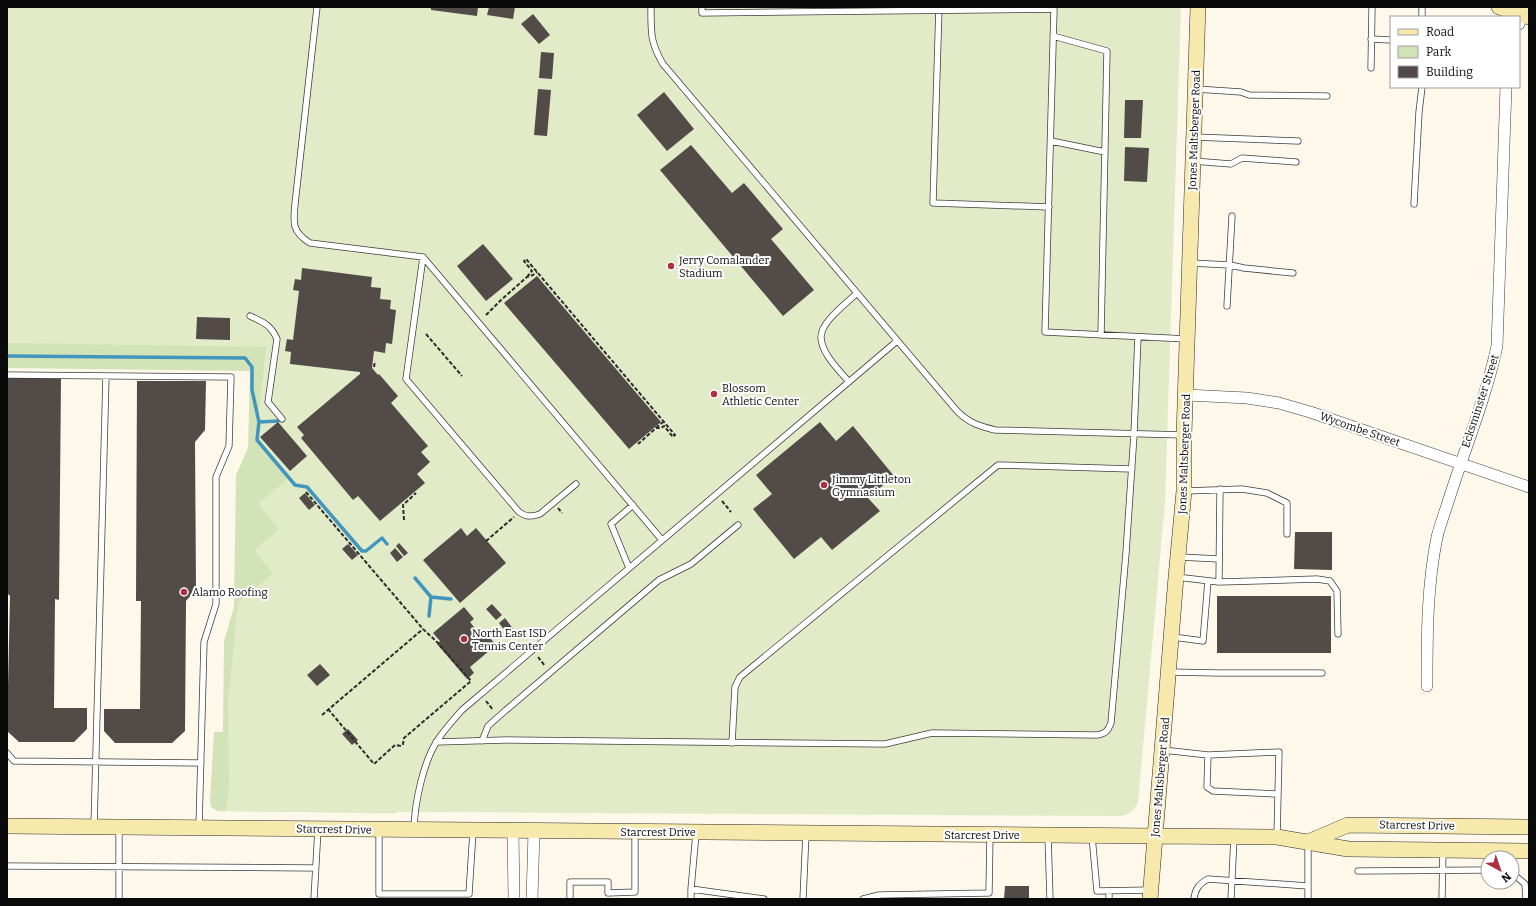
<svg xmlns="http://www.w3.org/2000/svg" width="1536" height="906" font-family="Bitter,serif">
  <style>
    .green { fill: #d1e3b7 }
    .pitch { fill: #e2ebc8 }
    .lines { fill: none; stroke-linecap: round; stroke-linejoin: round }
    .stream { stroke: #4296be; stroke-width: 3.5 }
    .building { fill: #524b48 }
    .lane-casing { stroke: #3d3d3d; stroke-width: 7 }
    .street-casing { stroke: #3d3d3d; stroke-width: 12 }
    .secondary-casing { stroke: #2c2c2c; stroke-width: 16 }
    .path { stroke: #2c2c2c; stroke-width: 2; stroke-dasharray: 4 2; stroke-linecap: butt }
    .lane { stroke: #fff; stroke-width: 5.5 }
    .street { stroke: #fff; stroke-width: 11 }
    .secondary { stroke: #f7e9ab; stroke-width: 15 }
    .poi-dot { fill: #ab3140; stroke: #fff; stroke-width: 1.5 }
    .labels { text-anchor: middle; stroke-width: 4; stroke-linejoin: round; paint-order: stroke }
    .street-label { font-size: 11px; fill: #0a0a0a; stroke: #fff }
    .poi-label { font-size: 11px; fill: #0a0a0a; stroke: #fff; text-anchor: start }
  </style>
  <rect width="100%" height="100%" fill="#fdf8ea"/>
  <!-- green -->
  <path class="green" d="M268,337L256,441L288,479L274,573L399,810L395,813L218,811L211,807L210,802L214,732H223L224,641L234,607L236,475L248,448L250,371L7,368V342Z"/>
  <!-- pitch -->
  <path class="pitch" d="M7,7H1181L1165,502L1138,803C1134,810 1130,813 1123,816L226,811L229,784L228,700L238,603L273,573L254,550L279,529L258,504L287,479L256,441L266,347L7,343Z"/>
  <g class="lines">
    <!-- stream -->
    <path class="stream" d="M7,356L245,358L252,367V390L259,422L257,440L295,485L307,487L362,551H366L382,538L387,544
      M259,422L278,421
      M415,578L431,597L451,599
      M429,616L431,597"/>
  </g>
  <!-- building -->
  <path class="building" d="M431,7H478L477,16L431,10Z
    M489,7H515L513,19L487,15Z
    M533,14L550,35L539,44L521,24Z
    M541,52L554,53L552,79L539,78Z
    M538,89L551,90L547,136L534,135Z
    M664,92L694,129L667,151L637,115Z
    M1125,100H1143L1141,138H1124Z
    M691,145L732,193L744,183L783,229L771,239L814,290L783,316L660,170Z
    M1125,147L1149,148L1147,182L1124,181Z
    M483,244L513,279L486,301L457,266Z
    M302,268L372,277L371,287L381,288L380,299L391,300L390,309L396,310L392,344L386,343L385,353L374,351L372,368L378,375L379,374L398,396L391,403L428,446L421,452L430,462L417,474L425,483L380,521L358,496L353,500L301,438L304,435L297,427L360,374V372L290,364L291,352L285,351L287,339L293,340L299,291L293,290L295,279L301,280Z
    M537,276L661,422L629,449L504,303Z
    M197,317L230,318V340L196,339Z
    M7,378H61L59,600L55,599L54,708H87V729L74,742H19L7,731L10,596L7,593Z
    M137,381H206L205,430L195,442L196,589L186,601L185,731L172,743H115L104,731V709H140L141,601H136Z
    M278,422L307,456L290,471L260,437Z
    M820,422L836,441L853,426L894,476L868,498L880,511L832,550L821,537L794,559L753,509L772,494L756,475Z
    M305,493L315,505L309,510L299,498Z
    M461,528L467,536L476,528L506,563L460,603L423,560Z
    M1295,532H1332V570L1294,569Z
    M399,543L408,553L404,556L396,546Z
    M348,544L358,555L352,560L342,549Z
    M395,548L403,557L397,562L390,553Z
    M1217,596H1331V653H1217Z
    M492,604L502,615L496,620L486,609Z
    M464,607L474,619L470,622L481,636L485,632L496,645L470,667L474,673L467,679L437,644L440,641L433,633Z
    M505,618L514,630L508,635L499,623Z
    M320,664L330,675L317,686L307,675Z
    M348,729L358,740L352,745L342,734Z
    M1005,886H1029V899H1004Z"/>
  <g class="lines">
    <!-- lane casing -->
    <g class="lane-casing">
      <path id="lane" d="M317,7L295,204C293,223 292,232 310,243L423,257L662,540
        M651,7C651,32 650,42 663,64L957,411C969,423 979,426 995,430L1184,435
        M702,7V13L1054,9L1045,332L1187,339
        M939,7L933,203L1049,207
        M1422,17V7
        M1053,36L1107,51L1101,335
        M1371,39L1391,40
        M1371,68L1372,7
        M1196,89L1241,92L1249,95L1327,96
        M1194,137L1298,141
        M1051,141L1105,152
        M1193,161L1231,164L1242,158L1296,162
        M1414,204L1419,112L1422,87
        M423,257L406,379L519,512C526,517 531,517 540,514L576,484
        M1190,263L1230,265L1244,268L1293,273
        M1227,306L1232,216
        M250,316C263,322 271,325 277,339L268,402L282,419
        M7,375L231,377L229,446L216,477V604L204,642L199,827
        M849,382C839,370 822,354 821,338C820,322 847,303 857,293
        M1220,489L1219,582L1317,579L1330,581L1337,591L1338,634
        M1185,491L1242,489L1267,493L1287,503V534
        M1180,557L1219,559
        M629,568L611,524L633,505
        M1176,577L1219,582
        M1173,637L1203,641L1208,581
        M1169,672L1218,673H1322
        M482,741L488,726L506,710L659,580L691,564L738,525
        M436,742L505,740L885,744L932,733L1097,735C1105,734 1108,731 1111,723L1126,553L1134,434L1138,337
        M732,743L735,687L740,677L998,465L1132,469
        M1163,750L1208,755L1279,752L1277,837
        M7,753L14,761L201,763
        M1208,755L1207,787L1213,791L1278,794
        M94,827L106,376
        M414,828C415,802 423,763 437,741C444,730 453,720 462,710L897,341
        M379,829V894H469L473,831
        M696,833L691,889L764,899
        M1048,836L1050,899
        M1092,836L1097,891L1151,890
        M1308,842V899
        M7,866L315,868
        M1358,871L1488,870
        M1512,873L1525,884L1526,899
        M119,899V827
        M314,899L318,829
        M570,899V882H608V893L635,892V832
        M691,899V889
        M803,899L806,833
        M863,899L879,895L989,893L990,835
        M1109,899V891
        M1194,899C1195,889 1199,884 1208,879L1308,886
        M1231,899L1234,837
        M1442,899L1443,850"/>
    </g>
    <!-- street casing -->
    <g class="street-casing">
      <path id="street" d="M1519,24L1524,7
        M1186,395L1247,398L1279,403L1310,412L1529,487
        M1427,686C1427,636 1427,586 1437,537C1440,525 1445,512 1449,499C1465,448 1486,398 1497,346L1506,87
        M513,831L514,899
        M532,899L534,831"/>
    </g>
    <!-- secondary casing -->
    <g class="secondary-casing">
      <path id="secondary" d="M1499,7L1529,17
        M7,826L1277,837L1348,849L1529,851
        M1308,842L1348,825L1529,827
        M1150,899L1176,577L1184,491V435L1198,7"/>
    </g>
    <!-- path -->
    <path class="path" d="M527,277L532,271L524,261L526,259L675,435L673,437L664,426L661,428H656L638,444
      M486,315L501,300L527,277L533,275L537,272
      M426,334L462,376
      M374,367L375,361
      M656,428L664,421
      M306,492L423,629L438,643L471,681L404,738L403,744L401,746L395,745L374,764L328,709
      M722,501L731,512
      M558,508L562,513
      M404,520L403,505L416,493
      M486,541L514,517
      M538,657L545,666
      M486,701L493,710
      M322,715L423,629"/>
    <!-- lane -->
    <use href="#lane" class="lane"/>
    <!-- street -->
    <use href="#street" class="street"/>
    <!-- secondary -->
    <use href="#secondary" class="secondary"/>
  </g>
  <!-- markers -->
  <g class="poi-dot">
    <circle cx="671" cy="266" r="4"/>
    <circle cx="714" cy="394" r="4"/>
    <circle cx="824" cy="485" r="4"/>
    <circle cx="184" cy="592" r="4"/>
    <circle cx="464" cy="639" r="4"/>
  </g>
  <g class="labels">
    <!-- street labels -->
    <g class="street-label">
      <text transform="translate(1194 130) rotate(-88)" y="4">Jones Maltsberger Road</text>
      <text transform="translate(1480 401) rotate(-72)" y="4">Ecksminster Street</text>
      <text transform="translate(1360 429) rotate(19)" y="4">Wycombe Street</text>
      <text transform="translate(1184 454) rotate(-88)" y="4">Jones Maltsberger Road</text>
      <text transform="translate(1160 777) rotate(-85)" y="4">Jones Maltsberger Road</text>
      <text transform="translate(1417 825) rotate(1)" y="4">Starcrest Drive</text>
      <text transform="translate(334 829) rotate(1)" y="4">Starcrest Drive</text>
      <text x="658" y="836">Starcrest Drive</text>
      <text x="982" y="839">Starcrest Drive</text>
    </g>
    <!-- poi labels -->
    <g class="poi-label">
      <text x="679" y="264">Jerry Comalander<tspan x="679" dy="13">Stadium</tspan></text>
      <text x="722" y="392">Blossom<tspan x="722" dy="13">Athletic Center</tspan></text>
      <text x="832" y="483">Jimmy Littleton<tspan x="832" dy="13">Gymnasium</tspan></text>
      <text x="192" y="596">Alamo Roofing</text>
      <text x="472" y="637">North East ISD<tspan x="472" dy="13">Tennis Center</tspan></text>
    </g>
  </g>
  <!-- border -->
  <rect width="1536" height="906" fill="none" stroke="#0a0a0a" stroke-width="16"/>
  <!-- legend -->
  <rect x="1390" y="16" width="130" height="72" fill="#ffffff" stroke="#9d9d9d"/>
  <rect x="1398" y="29" width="20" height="6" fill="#f7e9ab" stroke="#9d9d9d"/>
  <text x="1426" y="36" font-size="12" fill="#0a0a0a">Road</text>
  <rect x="1398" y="46" width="20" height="12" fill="#d1e3b7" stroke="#9d9d9d"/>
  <text x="1426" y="56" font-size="12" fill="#0a0a0a">Park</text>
  <rect x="1398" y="66" width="20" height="12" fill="#524b48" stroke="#9d9d9d"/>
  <text x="1426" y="76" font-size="12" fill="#0a0a0a">Building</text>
  <!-- north arrow -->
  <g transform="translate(1500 870) rotate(140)"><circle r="19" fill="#ffffff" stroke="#9d9d9d"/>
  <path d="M0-3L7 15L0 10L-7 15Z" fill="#ab3140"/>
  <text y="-6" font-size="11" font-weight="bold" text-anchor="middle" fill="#0a0a0a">N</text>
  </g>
</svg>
